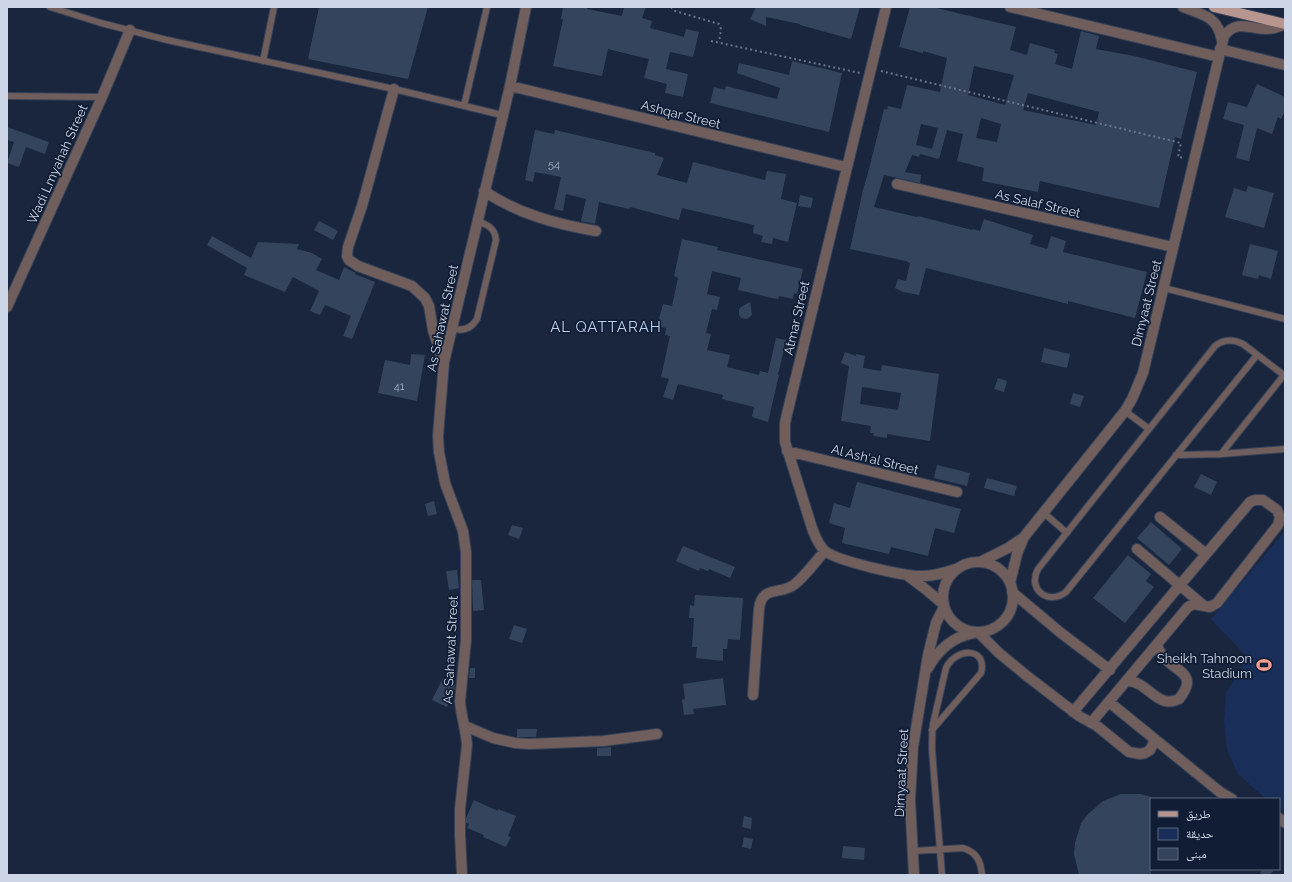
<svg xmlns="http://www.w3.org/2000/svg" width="1292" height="882" font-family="Raleway,'Noto Naskh Arabic',sans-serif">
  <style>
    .green { fill: #192f59 }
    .building { fill: #35445d; fill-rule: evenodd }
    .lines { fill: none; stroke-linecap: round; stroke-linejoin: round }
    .street-tunnel { stroke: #344057; stroke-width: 10; stroke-dasharray: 10 5; stroke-linecap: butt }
    .lane-casing { stroke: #364259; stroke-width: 8 }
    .street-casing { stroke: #364259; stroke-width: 12 }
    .primary-casing { stroke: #364259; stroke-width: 12 }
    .path { stroke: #6a7589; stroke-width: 2; stroke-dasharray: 2 3; stroke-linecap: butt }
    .lane { stroke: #6f5e5b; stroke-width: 6 }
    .street { stroke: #6f5e5b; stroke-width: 10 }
    .primary { stroke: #b79690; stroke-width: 10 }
    .labels { text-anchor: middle; stroke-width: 3.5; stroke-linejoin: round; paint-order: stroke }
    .number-label { font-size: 11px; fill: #a7b2c4 }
    .street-label { font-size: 13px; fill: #cdd6e6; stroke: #101d34 }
    .poi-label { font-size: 13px; fill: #cdd6e6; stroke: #101d34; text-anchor: end }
    .quarter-label { font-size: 15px; letter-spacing: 1px; fill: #bdcfef; stroke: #101d34 }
  </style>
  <rect width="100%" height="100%" fill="#19263e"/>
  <!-- green -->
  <path class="green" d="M1285,531V811L1279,807V799H1266L1238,774L1227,750L1224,722L1226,693L1247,657L1211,619Z"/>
  <!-- building -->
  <path class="building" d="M319,7H428L408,79L308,59Z
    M563,7H588L587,9L622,16L624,7H646L642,18L652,21L650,28L684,37L686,29L699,32L693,57L670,52L666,69L688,74L683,97L665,93L667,84L644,78L649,59L632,55L608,49L602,76L553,66L563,19H561Z
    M756,7H860L851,39L800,25V24L766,17V26L750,19Z
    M910,7H932L1016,27L1010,50L1027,55L1030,43L1055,50L1054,53L1058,54L1055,64L1072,69L1081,31L1099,36L1096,49L1134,56L1197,72L1181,139L1175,137L1159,208L1040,181L1038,192L982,181L984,168L957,161L963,134L947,130L939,159L920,154L919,157L912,155L905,172L921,175L920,183L884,175L874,207L917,217L918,216L972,230L973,229L980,231L984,219L1033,235L1030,244L1047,249L1051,236L1066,241L1063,252L1147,272L1135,318L1068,301V304L926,268L919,295L903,292L895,288L898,279L906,281L910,263L906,261L850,249L863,190L868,173L884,109L887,110L888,106L901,109L907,85L940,92L947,58L923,51V53L899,47ZM974,66L1014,75L1005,105L968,95ZM1028,93L1099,112L1096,125L1023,110ZM981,118L1001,124L997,142L976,138ZM921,124L938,128L932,149L916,145Z
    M792,61L842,73L829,132L710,103L714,87L725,90L726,86L777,99L780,88L737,73L739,63L789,75Z
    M1257,84L1285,97V111L1281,119L1278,117L1272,134L1257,128L1249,161L1236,158L1244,125L1223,119L1228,102L1247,107Z
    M7,127L49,142L45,154L26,147L19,167L7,163L14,142L7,140Z
    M535,130L554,134L555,130L655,153V155L664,158L657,175L687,183L693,162L765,180L767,171L786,174L781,199L797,203L788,242L773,238L772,244L761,242L763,236L753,233L754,225L682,208L679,220L630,207L629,209L599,202L595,224L581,221L586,199L566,194L563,211L554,209L561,177L535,172L533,182L525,180Z
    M1248,186L1274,193L1264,228L1225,217L1234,188L1246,192Z
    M800,195L813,198L811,208L798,206Z
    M319,221L338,231L333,240L314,230Z
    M212,236L251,258L258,242L299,244L297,249L312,253L322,259L316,270L339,280L344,267L356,273L355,274L375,282L352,339L343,336L351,316L325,305L320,315L310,311L319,291L293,277L285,292L244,275L247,268L207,245Z
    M682,239L718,247L717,250L803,269L797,294L794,293L793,299L779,296L778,299L772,298L738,290L741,278L712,271L709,285L707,294L720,297L717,310L712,309L706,333L711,334L707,350L730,355L727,367L759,375L760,371L768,373L776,338L786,340L778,375H779L768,422L752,417L754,407L722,399L723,395L678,384L673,400L663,397L669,379L661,377L670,336L665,335L666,328L657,326L663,304L672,306L678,278L674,276Z
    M1250,244L1278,251L1271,279L1259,275L1258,279L1242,275Z
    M750,302L752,315L747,319L741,318L739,315V309L741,307Z
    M1044,348L1070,354L1067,368L1041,362Z
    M845,352L856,356V354L865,356L863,368L881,371L882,365L939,374L930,441L887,434V438L873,436L874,433H870L871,426L841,421L849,366L841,363ZM862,387L901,393L898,410L860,404Z
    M411,354L425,355L417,401L378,393L385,360L410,365Z
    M998,378L1007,381L1004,392L994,389Z
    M1073,393L1084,396L1080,407L1070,404Z
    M937,465L970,473L967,486L934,478Z
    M1201,474L1217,482L1211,495L1194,487Z
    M987,478L1017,486L1014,496L984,488Z
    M857,482L961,509L954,533L935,528L928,556L891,547L889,554L842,543L845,528L829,523L834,503L850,508Z
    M434,501L437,514L428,516L425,504Z
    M1151,522L1182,549L1169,565L1137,538Z
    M512,525L523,528L519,539L508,535Z
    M683,546L735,567L730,578L709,569L708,571L700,568L699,571L676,561Z
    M1128,555L1151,574L1146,581L1154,587L1125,623L1093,598Z
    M457,570L459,588L449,590L446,571Z
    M472,580H481L484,610L473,611Z
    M695,595L743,598L740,640L728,639L727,649H723V661L696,658L697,647H692L694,618H689L690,605L694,606Z
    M514,625L527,629L522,643L509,639Z
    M470,668H475V678H469Z
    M443,678L455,684L454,692L447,707L432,700Z
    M723,678L726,705L693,709L694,714L684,715L682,700L685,699L683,684Z
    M517,729H537L536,737H517Z
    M611,747V756H597V748Z
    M1121,794H1141L1151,797V875H1079L1074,854L1075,843L1081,823L1088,814L1103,801Z
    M474,800L498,811V809L516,816L508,836L511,837L506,847L483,837L484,835L467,828L469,824L466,823V818Z
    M744,816L752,818L751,829L742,827Z
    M744,837L753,839L751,849L742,847Z
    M843,846L865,848L864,860L842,858Z"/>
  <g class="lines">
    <!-- street-tunnel -->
    <path class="street-tunnel" d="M1263,869L1270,875"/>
    <!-- lane casing -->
    <g class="lane-casing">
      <path id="lane" d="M50,7L101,23L167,40L394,89L502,115
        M263,61L274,7
        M7,96L102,97
        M464,106L487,7
        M1164,288L1285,319
        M452,328C463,332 471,329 477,319L496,240C495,228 488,225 477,221
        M1257,355L1066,592C1048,606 1027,589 1038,569L1215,346C1224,339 1233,339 1243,344L1285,376
        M1125,411L1149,429
        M1221,454L1284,375
        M1176,455L1221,454L1285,449
        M1044,513L1067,533
        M932,730L981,673C988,647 956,647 946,668L933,724C932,733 932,741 932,750L942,875
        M913,851L963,848C977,852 981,862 982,875"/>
    </g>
    <!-- street casing -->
    <g class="street-casing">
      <path id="street" d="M886,7L787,414L785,423V442L813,531C816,538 819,546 825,551C837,561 906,577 923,576C936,576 947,572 959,568
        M1010,7L1219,57
        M1183,7C1203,15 1218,16 1222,41
        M1220,49L1285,65
        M510,86L846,167
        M394,89L362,206L348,247L347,256L349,260L358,266L412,286L425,298L429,306L433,330L443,362
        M897,184L1173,247
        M484,191C518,214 556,224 596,231
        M7,307L102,97L130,30
        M787,451L957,492
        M1160,517L1206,554
        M1137,549L1203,605
        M980,562L1008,548L1023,538
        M943 597a35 35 0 1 1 70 0a35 35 0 1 1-70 0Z
        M908,576L924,588L943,604
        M1010,583L1017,554L1024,537L1125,411L1132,399L1143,373L1224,36C1237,19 1249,29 1266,29C1273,29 1279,27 1285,24
        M1012,592L1061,633L1110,670
        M978,632L999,653L1027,676L1079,716L1097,726L1129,752L1140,754L1145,753L1150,750L1155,740
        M928,668C938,650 953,637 973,633
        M1126,681C1148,680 1156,710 1179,699C1204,668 1164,673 1157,644
        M753,695L759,609C762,584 781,596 795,584C806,575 815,562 825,551
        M1109,702L1220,792L1232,799
        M1073,712L1250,502L1255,500H1263L1277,510L1280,517L1278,525L1217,603L1210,607L1194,604L1188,607L1091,723
        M465,726L493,738L515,743L529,744L603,741L657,734
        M1279,818L1285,823
        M462,875L460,835V809L467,745C466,730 461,716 460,701L466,640V552L463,531L445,483L439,452L438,436L444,362L510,86L526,7
        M914,875L910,800L913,747L928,655L936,623L944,607"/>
    </g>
    <!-- primary casing -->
    <g class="primary-casing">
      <path id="primary" d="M1214,7L1285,24"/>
    </g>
    <!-- path -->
    <path class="path" d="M671,7L675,11L719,24L721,29L719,42
      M711,41L860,73
      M881,71L1181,143L1178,157L1185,158"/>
    <!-- lane -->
    <use href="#lane" class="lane"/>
    <!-- street -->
    <use href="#street" class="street"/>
    <!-- primary -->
    <use href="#primary" class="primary"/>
  </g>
  <!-- icons -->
  <defs>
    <g id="stadium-bare" transform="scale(1.2)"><path d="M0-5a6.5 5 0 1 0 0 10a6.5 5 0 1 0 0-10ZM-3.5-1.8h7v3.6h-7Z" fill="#f59d8e" stroke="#101d34" stroke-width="2.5" paint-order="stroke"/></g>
  </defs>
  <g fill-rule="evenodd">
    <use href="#stadium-bare" x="1264" y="665"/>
  </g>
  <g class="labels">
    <!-- number labels -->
    <g class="number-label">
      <text x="554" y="168">54</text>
      <text x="399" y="390">41</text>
    </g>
    <!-- street labels -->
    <g class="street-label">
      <text transform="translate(681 114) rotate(14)" y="5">Ashqar Street</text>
      <text transform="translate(57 164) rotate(-66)" y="5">Wadi Lmyahah Street</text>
      <text transform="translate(1038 203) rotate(13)" y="5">As Salaf Street</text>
      <text transform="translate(1146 303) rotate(-76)" y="5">Dimyaat Street</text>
      <text transform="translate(442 318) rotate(-78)" y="5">As Sahawat Street</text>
      <text transform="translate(796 318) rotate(-77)" y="5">Atmar Street</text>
      <text transform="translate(875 459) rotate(14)" y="5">Al Ash'al Street</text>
      <text transform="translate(450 650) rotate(-87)" y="5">As Sahawat Street</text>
      <text transform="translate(901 773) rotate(-87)" y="5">Dimyaat Street</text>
    </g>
    <!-- poi labels -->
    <g class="poi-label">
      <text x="1252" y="663">Sheikh Tahnoon<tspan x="1252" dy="15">Stadium</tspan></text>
    </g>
    <!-- quarter labels -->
    <g class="quarter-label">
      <text x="606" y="332">AL QATTARAH</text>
    </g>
  </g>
  <!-- border -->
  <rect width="1292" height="882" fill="none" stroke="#cdd6e6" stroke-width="16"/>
  <!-- legend -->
  <rect x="1150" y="798" width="130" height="72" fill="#101d34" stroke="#5c677b"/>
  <rect x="1158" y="811" width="20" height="6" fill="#b79690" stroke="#5c677b"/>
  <text x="1186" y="818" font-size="12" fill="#cdd6e6">طريق</text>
  <rect x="1158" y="828" width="20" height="12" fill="#192f59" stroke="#5c677b"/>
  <text x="1186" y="838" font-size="12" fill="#cdd6e6">حديقة</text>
  <rect x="1158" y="848" width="20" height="12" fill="#35445d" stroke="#5c677b"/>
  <text x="1186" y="858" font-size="12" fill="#cdd6e6">مبنى</text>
</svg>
